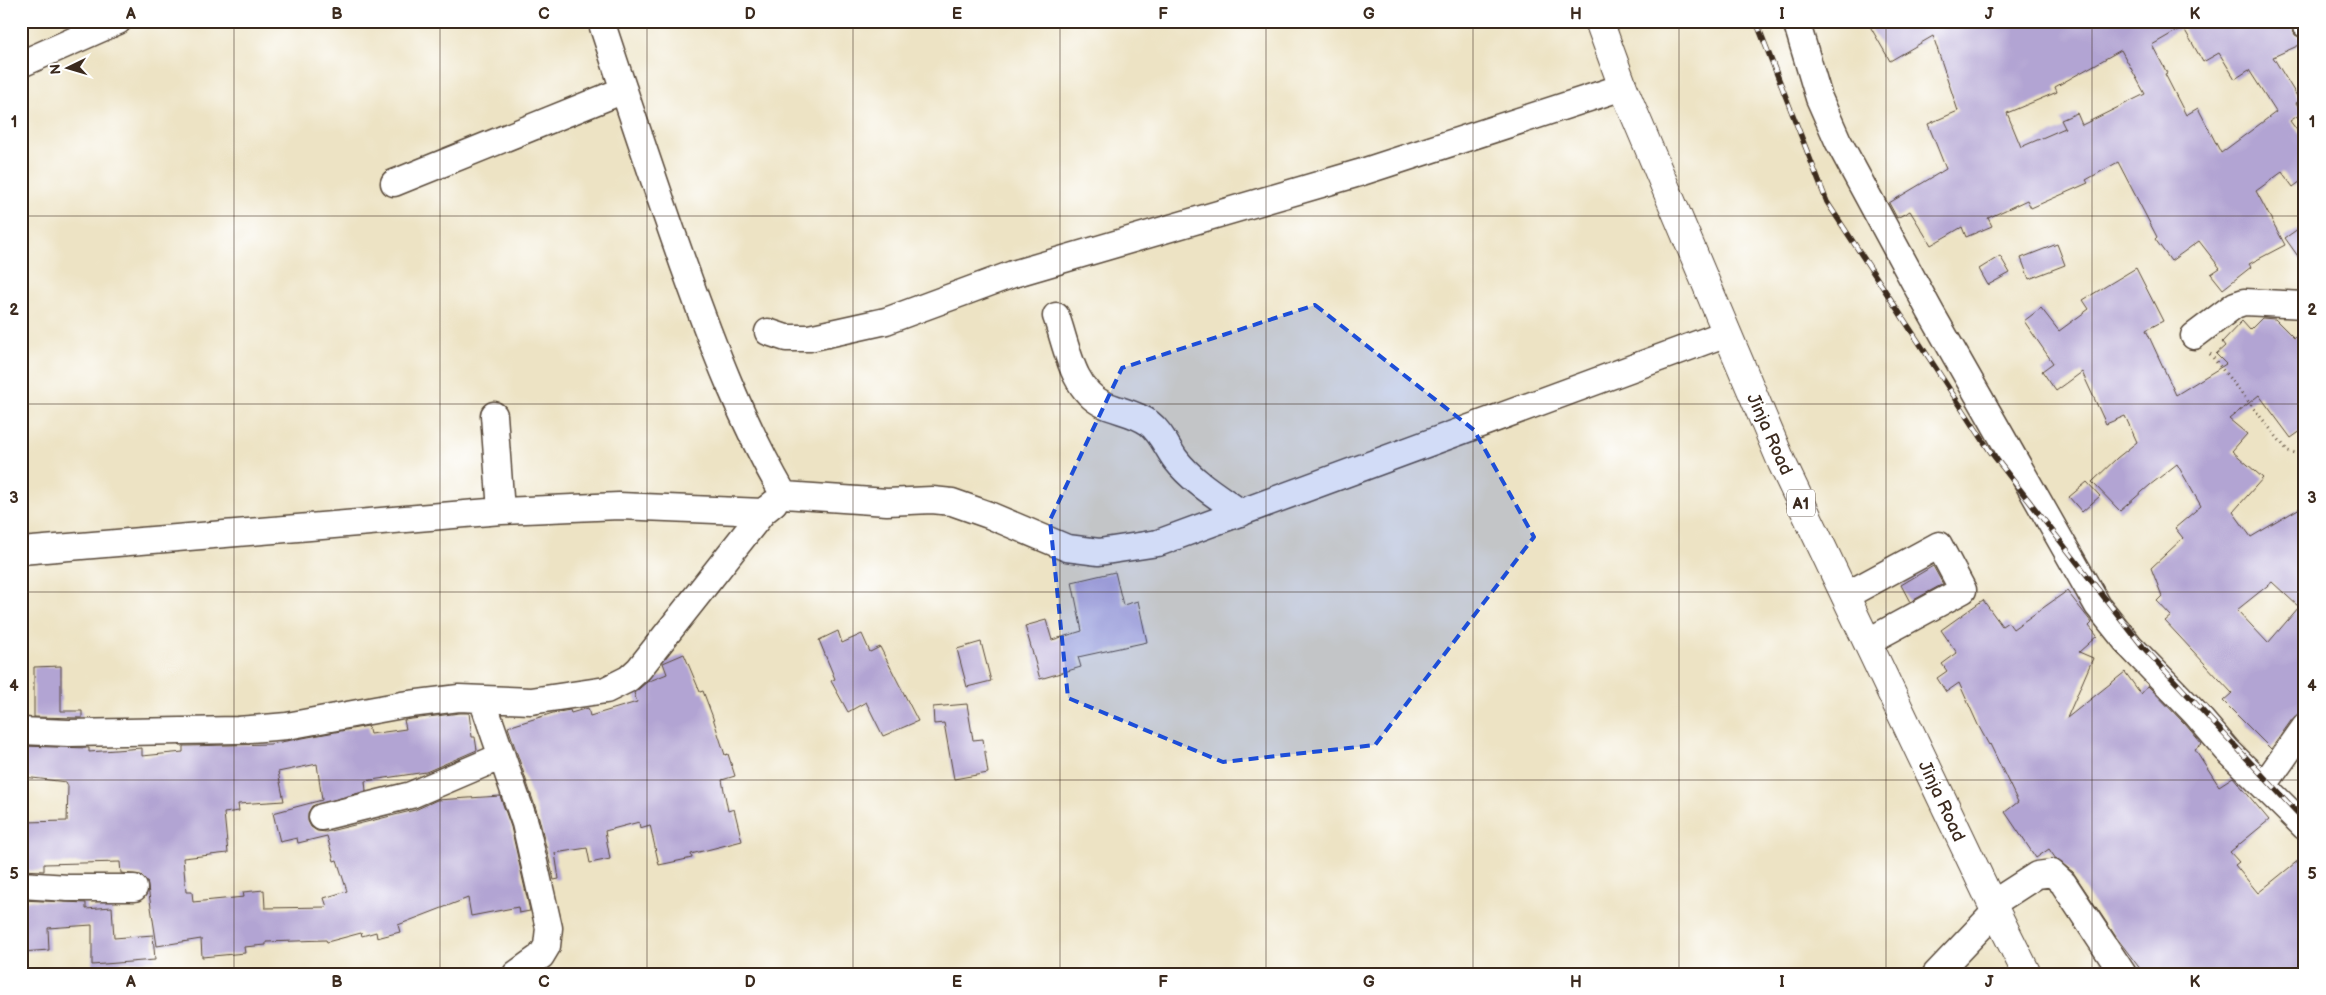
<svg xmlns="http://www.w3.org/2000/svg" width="2326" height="995" font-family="'Balsamiq Sans',sans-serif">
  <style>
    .building { fill: #b2a4d3; fill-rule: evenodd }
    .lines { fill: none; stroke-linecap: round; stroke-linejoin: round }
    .minor-casing { stroke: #564637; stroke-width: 29 }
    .highway-casing { stroke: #564637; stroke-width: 30 }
    .path { stroke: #564637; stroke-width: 3; stroke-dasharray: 1 4; stroke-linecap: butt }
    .minor { stroke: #fff; stroke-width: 26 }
    .highway { stroke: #fff; stroke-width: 28 }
    .rail-casing { stroke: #3b2a1e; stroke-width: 5.5 }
    .rail { stroke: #fff; stroke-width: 4; stroke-dasharray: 11; stroke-linecap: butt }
    .marked { fill: #1d4ed8; fill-opacity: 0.2; stroke: #1d4ed8; stroke-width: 4; stroke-dasharray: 10 6; stroke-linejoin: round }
    .grid { fill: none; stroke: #3b2a1e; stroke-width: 1; stroke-opacity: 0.55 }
    .labels { text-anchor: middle; stroke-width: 5; stroke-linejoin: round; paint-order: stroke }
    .shield { fill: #fff; stroke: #766a62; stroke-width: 1 }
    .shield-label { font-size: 16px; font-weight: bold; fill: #3b2a1e }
    .street-label { font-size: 18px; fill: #3b2a1e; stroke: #fff }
    .neatline { fill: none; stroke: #3b2a1e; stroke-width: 2 }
    .grid-label { font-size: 16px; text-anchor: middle; font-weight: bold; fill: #3b2a1e }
  </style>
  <rect width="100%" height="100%" fill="#fff"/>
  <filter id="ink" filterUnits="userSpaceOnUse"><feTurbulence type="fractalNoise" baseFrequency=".02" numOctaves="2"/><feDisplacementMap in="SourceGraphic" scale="10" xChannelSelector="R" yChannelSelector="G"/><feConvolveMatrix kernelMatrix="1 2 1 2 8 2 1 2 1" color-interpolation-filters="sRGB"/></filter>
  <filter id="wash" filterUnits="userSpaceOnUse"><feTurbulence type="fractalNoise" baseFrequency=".0096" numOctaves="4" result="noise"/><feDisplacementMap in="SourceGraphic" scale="20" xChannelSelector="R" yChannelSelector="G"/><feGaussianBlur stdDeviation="1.12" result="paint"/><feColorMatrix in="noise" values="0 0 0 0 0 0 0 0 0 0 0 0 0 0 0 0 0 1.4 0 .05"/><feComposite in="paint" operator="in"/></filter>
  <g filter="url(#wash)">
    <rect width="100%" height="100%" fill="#ede3c4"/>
    <g id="blocks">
      <!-- building -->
      <path class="building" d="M1867,21H2289L2295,35L2303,39L2304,43L2273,57L2300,101L2296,103L2302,113L2290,121L2305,141V178L2293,187L2282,172L2256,191L2285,245L2249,264L2251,267L2223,289L2211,274L2220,268L2199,241L2171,261L2155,239L2157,237L2118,162L2086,180L2088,183L2031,208L2027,200L1988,218L1992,226L1966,237L1962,227L1931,245L1910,211L1897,218L1889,203L1946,169L1928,124L1958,111L1933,36L1890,61ZM2183,27L2203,62L2219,53L2235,79L2249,70L2276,112L2221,153L2198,108L2186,115L2165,74L2167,73L2152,45ZM2121,50L2145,94L2082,125L2077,113L2061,120L2065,128L2021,147L2007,113L2057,92L2055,87Z
        M2305,224V266L2285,238Z
        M2057,244L2065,265L2029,279L2021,258Z
        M2000,256L2010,273L1988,285L1979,269Z
        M2136,268L2163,321L2146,330L2176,395L2226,364L2216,354L2225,346L2222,342L2242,321L2250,330L2262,318L2275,319L2294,338L2305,330V428L2291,438L2259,395L2229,419L2247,434L2232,451L2263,478L2233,512L2251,537L2305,505V708L2293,718L2271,749L2223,701L2232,693L2165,621L2171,616L2157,601L2162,596L2151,568L2183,538L2175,528L2201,506L2177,464L2150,485L2120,511L2092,482L2117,458L2137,442L2125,416L2106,424L2082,372L2056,391L2042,371L2053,363L2024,321L2041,308L2059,331L2089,309L2083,300ZM2272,582L2299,607L2268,643L2237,610Z
        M2087,482L2100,496L2082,512L2069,497Z
        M1933,566L1943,584L1910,602L1901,585Z
        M1115,572L1123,605L1138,601L1147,642L1078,657L1081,667L1040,679L1025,626L1046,620L1052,640L1082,631L1072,582Z
        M2067,591L2092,623L2089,626L2097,636L2079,652L2093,658L2067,718L2125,672L2141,694L2148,686L2185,724L2202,744L2195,749L2219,786L2233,777L2269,820L2230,852L2239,862L2235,865L2258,893L2305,855V974H2144L2116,937L2073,872L2056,859L2049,849L2036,858L2005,812L2018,802L1990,744L1989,745L1978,725L1959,683L1946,692L1937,678L1947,671L1942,664L1957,653L1941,630L1983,600L2002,626L2008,622L2013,629Z
        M838,631L842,643L862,634L870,652L880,647L918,721L883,736L866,702L848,712L831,681L835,679L819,640Z
        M981,642L991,681L967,687L957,649Z
        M684,654L700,692L703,691L712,715L725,755L728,754L735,776L722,780L728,811L734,809L742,841L691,854L692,858L659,865L650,825L640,828L639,822L605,831L610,859L590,863L587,848L555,853L559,879L554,880L539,818L508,727L553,713L570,710L571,713L588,708L590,716L637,702L634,693L647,682L667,674L663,663Z
        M61,666V711H82V718L34,717V667Z
        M967,704L973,740L983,739L988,773L954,779L944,723L934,724L933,707Z
        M460,713H469L472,737H475L477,750L426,772L365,781L366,791L312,806L308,813V821L311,827L317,831L326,832L415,810L437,800L500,796L511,827L530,911L519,913L518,907L471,916L468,898L398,925L400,932L377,938L376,932L362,936L361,933L327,942L326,940L266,942V945L244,947L245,953L202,957L201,939L157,946L147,881L141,875L121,873L120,862L44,864V871L21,870V833H24L25,822L67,821L68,786L66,782L24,777L25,768H21V746L89,748V752L142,748V756L183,752V746H187L270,744L368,726L370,734L406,729L404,720ZM317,764L322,800L273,813L280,842L297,838L298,843L327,836L334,861L337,860L347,891L324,898L327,907L265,908L264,890L243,892L244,897L193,902L192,892H186L183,858L228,853L224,813L239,811L238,804L284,801L278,772Z
        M21,900L86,903V909L112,907L114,938L153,935L155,960L92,965V925L48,928L49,950L21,952Z"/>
    </g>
  </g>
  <g filter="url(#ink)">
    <use href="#blocks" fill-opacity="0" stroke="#564637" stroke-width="1"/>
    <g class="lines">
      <!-- minor casing -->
      <g class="minor-casing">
        <path id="minor" d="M601,21C628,103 655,185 684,266C712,344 742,423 784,495L887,502L932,500L952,502L989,515L1067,548L1099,552L1158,543L1727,333
          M1796,21L1819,98L1838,141L1930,311L2098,606L2130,646L2196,714L2227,750L2305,827
          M2304,21L2305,24
          M21,64L118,21
          M394,183L624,90
          M1056,316C1067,346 1072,389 1103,404C1118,411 1136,413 1149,423C1161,432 1167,448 1176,460C1193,482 1219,497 1241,513
          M768,332L786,338H809L886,321L1013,274L1359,173L1623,87
          M2194,336L2235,305L2244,302L2305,305
          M494,415L501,511
          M21,551L501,511L619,506L763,512L774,503
          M1845,596L1939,545L1963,590L1867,642
          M482,699L525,823L549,928L547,946L541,956L516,974
          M21,731L69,733L238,730L287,726L402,705L459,698L531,701L606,690L628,679L639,669L763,512
          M2264,785L2305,727
          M322,817L411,795L502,756
          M21,885L68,888H134
          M1992,904L2037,875L2052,873L2063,883L2123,974
          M1936,974L1995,912"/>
      </g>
      <!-- highway casing -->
      <g class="highway-casing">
        <path id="highway" d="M1599,21L1623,87L1782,463L1992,904L2027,974"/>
      </g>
      <!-- path -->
      <path class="path" d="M2210,354L2288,451L2305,456"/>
      <!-- minor -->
      <use href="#minor" class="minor"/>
      <!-- highway -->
      <use href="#highway" class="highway"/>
      <!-- rail casing -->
      <g class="rail-casing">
        <path id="rail" d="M1756,21L1827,202L1990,451L2143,647L2305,821"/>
      </g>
      <!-- rail -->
      <use href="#rail" class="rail"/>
    </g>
  </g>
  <!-- marked area -->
  <path class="marked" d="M1315,305L1474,430L1534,537L1375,745L1223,762L1068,698L1050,520L1122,368Z"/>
  <!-- grid -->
  <path class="grid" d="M234,21V974M440,21V974M647,21V974M853,21V974M1060,21V974M1266,21V974M1473,21V974M1679,21V974M1886,21V974M2092,21V974M21,216H2305M21,404H2305M21,592H2305M21,780H2305"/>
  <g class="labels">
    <!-- shield labels -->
    <rect class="shield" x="1787" y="489.5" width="28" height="27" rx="4"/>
    <g class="shield-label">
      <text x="1801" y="509">A1</text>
    </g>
    <!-- street labels -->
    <g class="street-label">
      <text transform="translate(1770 434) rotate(66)" y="6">Jinja Road</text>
      <text transform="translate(1942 801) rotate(65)" y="6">Jinja Road</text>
    </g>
  </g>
  <!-- margin -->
  <rect width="2326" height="995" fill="none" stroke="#fff" stroke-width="55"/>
  <!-- north arrow -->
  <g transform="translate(68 68) rotate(265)" stroke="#ffffff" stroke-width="4" paint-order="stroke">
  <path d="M0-4L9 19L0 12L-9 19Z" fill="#3b2a1e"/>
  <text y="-8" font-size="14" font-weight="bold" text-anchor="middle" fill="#3b2a1e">N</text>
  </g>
  <rect x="28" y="28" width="2270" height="940" class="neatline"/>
  <g class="grid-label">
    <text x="131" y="19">A</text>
    <text x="337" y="19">B</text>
    <text x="544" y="19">C</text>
    <text x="750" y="19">D</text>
    <text x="957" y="19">E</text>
    <text x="1163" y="19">F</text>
    <text x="1369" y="19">G</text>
    <text x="1576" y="19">H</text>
    <text x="1782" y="19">I</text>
    <text x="1989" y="19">J</text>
    <text x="2195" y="19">K</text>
    <text x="14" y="127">1</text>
    <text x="2312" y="127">1</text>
    <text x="14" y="315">2</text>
    <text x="2312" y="315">2</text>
    <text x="14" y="503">3</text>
    <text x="2312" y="503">3</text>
    <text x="14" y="691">4</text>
    <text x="2312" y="691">4</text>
    <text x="14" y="879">5</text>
    <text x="2312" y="879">5</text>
    <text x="131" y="987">A</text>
    <text x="337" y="987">B</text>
    <text x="544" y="987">C</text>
    <text x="750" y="987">D</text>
    <text x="957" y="987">E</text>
    <text x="1163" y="987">F</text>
    <text x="1369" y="987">G</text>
    <text x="1576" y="987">H</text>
    <text x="1782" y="987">I</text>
    <text x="1989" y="987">J</text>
    <text x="2195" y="987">K</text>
  </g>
</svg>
